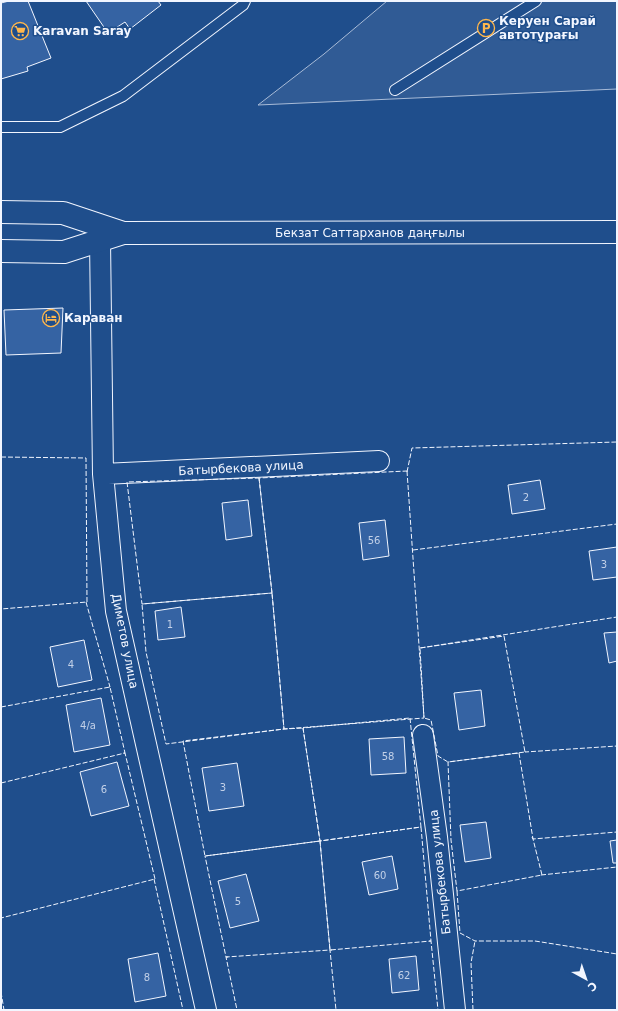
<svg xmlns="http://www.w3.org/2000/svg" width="618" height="1011" font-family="'DejaVu Sans',sans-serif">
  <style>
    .parking { fill: #305b95; stroke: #a8bbd7 }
    .building { fill: #3563a3; stroke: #f2f6ff }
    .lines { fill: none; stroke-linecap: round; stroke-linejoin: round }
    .lane-casing { stroke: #f2f6ff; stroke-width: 12 }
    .street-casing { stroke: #f2f6ff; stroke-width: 22 }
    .primary-casing { stroke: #f2f6ff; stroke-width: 24 }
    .lane { stroke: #1f4e8c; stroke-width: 10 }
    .street { stroke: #1f4e8c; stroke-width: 20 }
    .primary { stroke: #1f4e8c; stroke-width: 22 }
    .fence { stroke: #f2f6ff; stroke-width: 1; stroke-dasharray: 5 2; stroke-linecap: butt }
    .labels { text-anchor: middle; stroke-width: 3; stroke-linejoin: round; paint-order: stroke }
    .number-label { font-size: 10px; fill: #c3d1e8 }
    .poi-label { font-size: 12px; font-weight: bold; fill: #f2f6ff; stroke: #1f4e8c; text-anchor: start }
    .street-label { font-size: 12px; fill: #f2f6ff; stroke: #1f4e8c }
  </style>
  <rect width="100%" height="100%" fill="#1f4e8c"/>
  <!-- parking -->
  <path class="parking" d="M387,1H617V89L258,105L324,54Z"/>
  <!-- building -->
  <path class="building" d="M9,1H28L51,58L27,67L28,71L1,79V3Z
    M86,1H158L161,5L130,29L125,22L108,33Z
    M63,308L61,353L6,355L4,310Z
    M540,480L545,509L512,514L508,485Z
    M248,500L252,536L226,540L222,503Z
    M385,520L389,556L363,560L359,523Z
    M617,547V577L593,580L589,551Z
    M181,607L185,637L158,640L155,611Z
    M617,632V661L609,663L604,633Z
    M84,640L92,680L58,687L50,647Z
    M481,690L485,726L459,730L454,693Z
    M101,698L110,745L74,752L66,705Z
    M404,737L406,773L371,775L369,739Z
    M117,762L129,806L91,816L80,772Z
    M237,763L244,806L209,811L202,768Z
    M486,822L491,858L465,862L460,825Z
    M617,840V863H613L610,841Z
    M392,856L398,889L369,895L362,862Z
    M246,874L259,921L230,928L218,881Z
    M158,953L166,996L135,1002L128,959Z
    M416,956L419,990L392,993L389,959Z"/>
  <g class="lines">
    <!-- lane casing -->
    <g class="lane-casing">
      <path id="lane" d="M395,90L536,1
        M1,127H60L123,96L243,5L245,1"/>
    </g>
    <!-- street casing -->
    <g class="street-casing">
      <path id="street" d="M100,240L103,474L116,611L206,1010
        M103,474L379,461
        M423,735L437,837L455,1010"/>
    </g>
    <!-- primary casing -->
    <g class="primary-casing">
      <path id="primary" d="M1,212L63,213L123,233L617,232
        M1,251L64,252L123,233"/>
    </g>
    <!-- lane -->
    <use href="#lane" class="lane"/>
    <!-- street -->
    <use href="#street" class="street"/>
    <!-- primary -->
    <use href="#primary" class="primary"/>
    <!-- fence -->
    <path class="fence" d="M1,457L86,458L87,602L1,609
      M407,471L424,718L284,729L272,593L259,478Z
      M407,472L412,448L617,442
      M259,478L272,593L142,604L127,482Z
      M413,550L617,524
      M272,593L284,729L166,744L146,652L142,604Z
      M86,602L110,687H109
      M504,636L525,752L448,762L438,756L431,720L424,718L420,648Z
      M420,648L617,617
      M1,707L110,687L125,753H123
      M410,718L421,827L320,841L303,728Z
      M303,728L320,841L205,856L183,741L284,729Z
      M525,751V752L617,746
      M519,753L533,839L542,875L457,891L451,840L448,762Z
      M1,783L125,753L155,879L1,918
      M421,827L431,941L330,950L320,841Z
      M532,837L533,839L617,832
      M320,841L330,950L226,957L205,856Z
      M541,875L617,867
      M154,879L183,1010
      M457,891L460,933L475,941H535L617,954
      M429,941H431L438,1010
      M332,950H330L336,1010
      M228,957H226L237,1010
      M1,992L4,1010
      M473,1010L471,963L475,941H476"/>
  </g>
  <!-- icons -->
  <defs>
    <g id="parking-ring" transform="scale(0.9)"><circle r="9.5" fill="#1f4e8c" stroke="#ffb74d" stroke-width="1.5"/><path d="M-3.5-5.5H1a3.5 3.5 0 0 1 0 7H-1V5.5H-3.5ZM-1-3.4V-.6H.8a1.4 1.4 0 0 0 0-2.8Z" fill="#ffb74d"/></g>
    <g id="supermarket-ring" transform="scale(0.9)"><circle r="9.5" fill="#1f4e8c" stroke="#ffb74d" stroke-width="1.5"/><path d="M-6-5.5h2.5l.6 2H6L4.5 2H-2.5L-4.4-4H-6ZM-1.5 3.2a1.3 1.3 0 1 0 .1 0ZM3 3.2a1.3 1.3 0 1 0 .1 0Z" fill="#ffb74d"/></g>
    <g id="hotel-ring" transform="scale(0.9)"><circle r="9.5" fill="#1f4e8c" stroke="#ffb74d" stroke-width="1.5"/><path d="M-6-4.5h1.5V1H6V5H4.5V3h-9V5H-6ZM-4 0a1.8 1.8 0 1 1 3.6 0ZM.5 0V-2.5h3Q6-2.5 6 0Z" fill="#ffb74d"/></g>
  </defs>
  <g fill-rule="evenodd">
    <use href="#parking-ring" x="486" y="28"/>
    <use href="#supermarket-ring" x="20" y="31"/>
    <use href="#hotel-ring" x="51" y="318"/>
  </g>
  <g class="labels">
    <!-- number labels -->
    <g class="number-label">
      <text x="526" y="501">2</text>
      <text x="374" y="544">56</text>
      <text x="604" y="568">3</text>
      <text x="170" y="628">1</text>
      <text x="71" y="668">4</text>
      <text x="88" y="729">4/а</text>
      <text x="388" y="760">58</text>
      <text x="223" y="791">3</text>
      <text x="104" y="793">6</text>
      <text x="380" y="879">60</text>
      <text x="238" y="905">5</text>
      <text x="404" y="979">62</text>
      <text x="147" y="981">8</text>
    </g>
    <!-- poi labels -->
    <g class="poi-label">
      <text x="499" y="25">Керуен Сарай<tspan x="499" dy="14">автотұрағы</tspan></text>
      <text x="33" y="35">Karavan Saray</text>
      <text x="64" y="322">Караван</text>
    </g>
    <!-- street labels -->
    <g class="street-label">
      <text x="370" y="237">Бекзат Саттарханов даңғылы</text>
      <text transform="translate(241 468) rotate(-3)" y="4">Батырбекова улица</text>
      <text transform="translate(125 641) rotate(79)" y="4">Диметов улица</text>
      <text transform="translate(440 872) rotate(-96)" y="4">Батырбекова улица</text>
    </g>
  </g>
  <!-- border -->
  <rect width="618" height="1011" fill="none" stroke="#f2f6ff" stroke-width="4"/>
  <!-- north arrow -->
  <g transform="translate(586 979) rotate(140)" stroke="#1f4e8c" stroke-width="3" paint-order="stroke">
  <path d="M0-3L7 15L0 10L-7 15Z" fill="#f2f6ff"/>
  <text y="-6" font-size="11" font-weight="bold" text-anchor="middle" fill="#f2f6ff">С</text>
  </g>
</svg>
